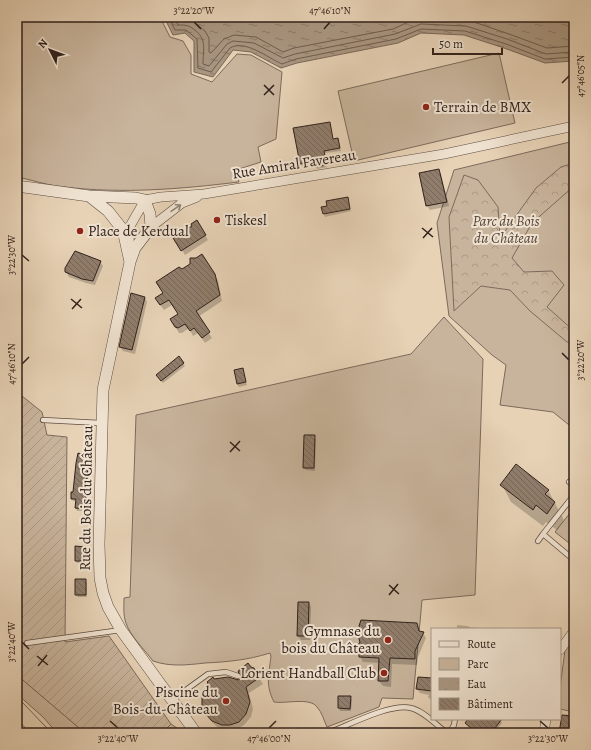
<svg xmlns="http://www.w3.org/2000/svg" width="591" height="750" font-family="Alegreya,serif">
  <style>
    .green { fill: #c8b49c; stroke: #7c6a5c }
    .forest { fill: url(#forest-crowns); stroke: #7c6a5c }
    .garden { fill: url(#garden-furrows); stroke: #7c6a5c }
    .water { fill: url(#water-ripples); stroke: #796758 }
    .shadow { fill: #0003 }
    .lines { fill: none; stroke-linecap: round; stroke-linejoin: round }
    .shore { stroke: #6d5c4e; stroke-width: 1 }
    .building { fill: url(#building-back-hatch); stroke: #31211b }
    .service-casing { stroke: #5e4d42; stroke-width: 6 }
    .minor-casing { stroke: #5e4d42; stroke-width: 10 }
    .tertiary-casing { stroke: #5e4d42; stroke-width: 12 }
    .trunk-casing { stroke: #31211b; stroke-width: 16 }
    .service { stroke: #efe2d0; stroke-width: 4.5 }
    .minor { stroke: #efe2d0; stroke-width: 9 }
    .tertiary { stroke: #efe2d0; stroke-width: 11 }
    .trunk { stroke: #e7d2b6; stroke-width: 15 }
    .oneway { stroke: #908276 }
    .ticks { fill: none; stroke: #31211b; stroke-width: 1.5 }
    .poi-dot { fill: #8f2418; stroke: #efe2d0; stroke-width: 1.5 }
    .labels { text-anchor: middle; stroke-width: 4; stroke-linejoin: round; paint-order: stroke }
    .poi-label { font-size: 15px; fill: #31211b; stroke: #efe2d0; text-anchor: start }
    .street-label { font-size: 15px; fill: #31211b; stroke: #efe2d0 }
    .park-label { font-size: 15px; font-style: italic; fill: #57463b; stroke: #efe2d0 }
    .neatline { fill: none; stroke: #31211b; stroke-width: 1.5 }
    .ticks-label { font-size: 10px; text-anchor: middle; fill: #31211b }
  </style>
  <defs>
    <pattern id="forest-crowns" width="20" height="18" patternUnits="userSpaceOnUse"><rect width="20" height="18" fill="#c8b49c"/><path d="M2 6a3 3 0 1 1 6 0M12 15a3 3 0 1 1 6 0" fill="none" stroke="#ac9a86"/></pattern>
    <pattern id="garden-furrows" width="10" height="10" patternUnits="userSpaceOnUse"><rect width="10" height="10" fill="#c8b49c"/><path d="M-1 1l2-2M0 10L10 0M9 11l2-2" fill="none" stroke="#ac9a86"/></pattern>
    <pattern id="water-ripples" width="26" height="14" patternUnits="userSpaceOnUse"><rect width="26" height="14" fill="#a99681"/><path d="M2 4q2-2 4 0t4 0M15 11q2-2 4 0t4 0" fill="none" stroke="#8a7a69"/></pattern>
    <pattern id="building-back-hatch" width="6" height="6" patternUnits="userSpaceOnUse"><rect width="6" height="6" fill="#907d6c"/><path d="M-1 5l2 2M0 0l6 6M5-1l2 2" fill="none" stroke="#766658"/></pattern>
  </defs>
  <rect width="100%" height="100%" fill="#e7d2b6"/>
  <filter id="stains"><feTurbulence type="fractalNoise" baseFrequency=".005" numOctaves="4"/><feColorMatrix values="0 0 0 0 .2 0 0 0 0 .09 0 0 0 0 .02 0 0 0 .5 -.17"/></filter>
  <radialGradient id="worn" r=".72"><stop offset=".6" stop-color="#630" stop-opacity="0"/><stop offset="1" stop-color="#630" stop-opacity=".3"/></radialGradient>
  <!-- green -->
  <path class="green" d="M17,17H160L170,37L183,41L191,55V74L212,82L237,54L251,55L282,72L276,139L258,147L261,162L236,170L239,182C181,189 123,194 65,187C49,186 33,180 17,177Z
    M499,53L515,123L354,161L338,91Z
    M574,141V429L553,412L500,405L506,365L492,355L449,316L437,223L454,170Z
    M444,317L483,359L475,595L422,600L413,699L382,698L379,707L327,727C324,721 322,712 317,707C310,697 285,704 274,702C265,684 269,675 271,656L270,653C248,660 227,662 205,663C187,665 170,667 153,661C145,650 130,636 126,623C123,615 124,606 124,598L130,597L136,415L411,354Z
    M574,508V547L555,532Z
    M574,639V712L560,709V688L565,650Z
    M17,675L85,733H57L43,717L17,694Z
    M171,724L183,732L184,733H162Z"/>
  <!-- forest -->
  <path class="forest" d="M574,163V186L532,223L512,258L524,272L552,271L564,285L547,307L574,331V343L567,342L530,311L510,290L481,286L454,311L449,217L464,175L478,180L498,207L500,238L536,188L561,167Z"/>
  <!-- garden -->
  <path class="garden" d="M17,392L42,412L47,435L67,437L65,642L109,636L171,724L162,733H85L17,675Z"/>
  <!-- water -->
  <path class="water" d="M164,17H574V61L545,63L504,48L464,35L421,33L398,43L297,63L281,68L251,52L233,50L213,77L194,72V41L185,33L173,35Z"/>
  <!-- shadow -->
  <path class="shadow" d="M338,139L341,151L325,153L327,167L317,169L315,163L302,166L301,164Z
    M439,170L441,174L449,206L430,210L427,206Z
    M347,198L351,211L325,217L322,208Z
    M197,222L208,240L185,255L175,238L194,226Z
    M100,262L103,266L95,285L86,283L69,277L66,272Z
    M182,270L215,275L218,281L222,301L198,317L212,338L205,343L198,333L193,336L189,328L182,333H179L174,325L179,314L172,305L164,310L159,303L164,293Z
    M145,298L147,302L135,354L123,351L120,347Z
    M183,363L185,366L163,383L159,378Z
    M242,369L247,385L239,387L237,384Z
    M314,436L316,439L315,471L306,470L304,468Z
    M87,457L89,459L87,465L89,468L86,511H77L76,508V501H73L72,499Z
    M502,485L548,490L564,520L557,530L546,522L543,526L511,502Z
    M86,548L87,550V563H77L76,560Z
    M85,580L87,583V597H78L76,595Z
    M309,603L311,607L310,640H301L298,636Z
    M416,624L420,632L423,633L426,638L418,657L417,665L392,664L391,687L383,686L379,681L380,663L363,662L360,657Z
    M457,625L468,626L469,627L488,629H457Z
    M431,633H432V647L431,645Z
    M253,669L263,684L249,693L253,709L251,717L244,725L238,729L226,730L217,727L209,719L206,713L214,680L240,681L242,677L239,672Z
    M432,679V701L428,697L429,695L420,693L417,689Z
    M350,697L352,700L351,711H340L339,708Z
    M469,719H499L502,723L495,732L496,733H471L472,730L466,723Z"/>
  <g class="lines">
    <!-- shore -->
    <path class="shore" d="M169,17L175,30H186L197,39L198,68L211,72L230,48C245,39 268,58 282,64L296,59L396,39L421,29L465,31L506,44L545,59L574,57
      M174,17L178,25C186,25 189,25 196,31C207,40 203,50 203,64L209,66L227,44L233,41L254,43L283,58L295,54L395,34L421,24L466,26L507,39L546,54L574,52
      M181,17L193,21L205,31L209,38V52L211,53L224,39L234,35L256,37L283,52L294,48L393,29L415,19L421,18L468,20L509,34L547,48L574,46"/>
  </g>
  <!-- building -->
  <path class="building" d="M330,122L333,139L338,138L340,148L324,151L327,165L315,167L313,161L300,164L293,128Z
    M439,169L447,202L426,206L419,173Z
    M348,197L350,209L323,214L321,207L327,206L326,201Z
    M197,220L206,235L181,251L173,238L192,226L191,224Z
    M75,251L101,261L93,281L82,279L65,272V268Z
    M202,254L215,274L220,295L196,311L210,332L202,338L194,328L190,331L185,324L178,328L175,327L170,319L178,314L169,300L160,305L155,298L163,293L156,282L179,267L182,269L190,264V258H196Z
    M131,293L145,297L132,350L119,347Z
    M179,356L184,363L161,381L156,375Z
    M243,368L246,382L237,384L234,370Z
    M304,435H315L314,468H303Z
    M78,453L88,456L86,464H88L85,509L75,508L76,499H71V492H73L76,463Z
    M516,464L549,490L545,494L555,502L547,514L536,505L533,510L500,485Z
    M75,546L86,547V561H75Z
    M75,579H86V595H75Z
    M298,602H309L308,636H297Z
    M361,620L417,623L419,631L424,632L415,651V659L390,658L388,681H378L379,658L359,657V648L358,645L360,642L359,639L360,629L359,626Z
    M248,663L251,667L254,668L260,677L246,687L250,702L246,714L239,722L230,725H222L212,721L205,713L202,705V695L208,683L207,682L213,677L214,679L228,677L239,680L242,676L238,672L239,670Z
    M418,677L432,678V691L416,689Z
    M338,696H351L350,709L338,708Z
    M562,715L574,716V733H559Z
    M468,719H502L491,733H469L472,729L465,723Z"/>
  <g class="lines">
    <!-- service casing -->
    <g class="service-casing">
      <path id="service" d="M43,420L101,423
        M569,482L574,486
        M574,495L543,534L574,560
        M538,541L543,534
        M27,643L121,630
        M172,700L208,674L226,672L238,676
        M328,733C349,725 390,703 411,708C424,711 436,725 447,733
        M449,733L454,725L455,719"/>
    </g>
    <!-- minor casing -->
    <g class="minor-casing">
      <path id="minor" d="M151,227L182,203L197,197
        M129,243L130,226L145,200L161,197L204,194L444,154L574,126
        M560,650L574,631
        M544,733L546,719"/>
    </g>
    <!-- tertiary casing -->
    <g class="tertiary-casing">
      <path id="tertiary" d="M17,186L89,196L136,198L145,200L150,214L151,227L135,248L130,262L103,390L99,544L100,578L103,593L108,607L121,630L196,733
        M89,196L108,211L123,230L130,262"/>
    </g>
    <!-- trunk casing -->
    <g class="trunk-casing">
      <path id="trunk" d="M17,708L41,733"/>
    </g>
    <!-- service -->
    <use href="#service" class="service"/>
    <!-- minor -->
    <use href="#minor" class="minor"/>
    <!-- tertiary -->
    <use href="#tertiary" class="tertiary"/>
    <!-- trunk -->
    <use href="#trunk" class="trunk"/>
  </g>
  <!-- one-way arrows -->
  <defs><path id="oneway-shaft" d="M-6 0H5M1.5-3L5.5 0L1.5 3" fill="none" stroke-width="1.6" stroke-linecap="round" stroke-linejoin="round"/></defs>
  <use class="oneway" href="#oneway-shaft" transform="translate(176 208) rotate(-34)"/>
  <!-- ticks -->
  <path class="ticks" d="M194,22L201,29M324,29L330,22M562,83L569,76M264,85L274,95M264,95L274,85M422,228L433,237M423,238L432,228M22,255L29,261M71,299L82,308M72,309L81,299M562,353L569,360M22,364L29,357M230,442L240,451M230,452L240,441M389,585L399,594M389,595L398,584M22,642L29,649M37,656L48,665M38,666L47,655M110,721L118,728M540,721L548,728M269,728L276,721"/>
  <!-- markers -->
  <g class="poi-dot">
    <circle cx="426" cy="107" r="4"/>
    <circle cx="217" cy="220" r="4"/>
    <circle cx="80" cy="231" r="4"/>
    <circle cx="388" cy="640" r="4"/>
    <circle cx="384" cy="673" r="4"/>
    <circle cx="226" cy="701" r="4"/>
  </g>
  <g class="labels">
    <!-- poi labels -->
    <g class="poi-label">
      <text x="434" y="112">Terrain de BMX</text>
      <text x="225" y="225">Tiskesl</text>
      <text x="88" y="236">Place de Kerdual</text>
      <text x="380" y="636" text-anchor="end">Gymnase du<tspan x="380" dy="17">bois du Château</tspan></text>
      <text x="376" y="678" text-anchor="end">Lorient Handball Club</text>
      <text x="218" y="697" text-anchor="end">Piscine du<tspan x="218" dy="17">Bois-du-Château</tspan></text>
    </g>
    <!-- street labels -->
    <g class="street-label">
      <text transform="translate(294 164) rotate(-9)" y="5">Rue Amiral Favereau</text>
      <text transform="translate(86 498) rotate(-89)" y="5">Rue du Bois du Château</text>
    </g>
    <!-- park labels -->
    <g class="park-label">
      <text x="506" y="226">Parc du Bois<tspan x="506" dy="17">du Château</tspan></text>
    </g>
  </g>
  <!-- margin -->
  <rect width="591" height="750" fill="none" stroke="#e7d2b6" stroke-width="44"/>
  <!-- legend -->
  <rect x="431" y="628" width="130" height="92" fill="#efe2d0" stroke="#a39588"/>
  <rect x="439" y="641" width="20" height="6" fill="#efe2d0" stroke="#a39588"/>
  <text x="467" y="648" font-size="12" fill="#31211b">Route</text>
  <rect x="439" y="658" width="20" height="12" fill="#c8b49c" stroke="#a39588"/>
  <text x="467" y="668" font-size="12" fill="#31211b">Parc</text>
  <rect x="439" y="678" width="20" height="12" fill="url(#water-ripples)" stroke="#a39588"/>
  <text x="467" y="688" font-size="12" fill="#31211b">Eau</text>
  <rect x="439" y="698" width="20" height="12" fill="url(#building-back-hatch)" stroke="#a39588"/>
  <text x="467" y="708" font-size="12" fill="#31211b">Bâtiment</text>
  <!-- north arrow -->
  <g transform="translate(50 50) rotate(312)" stroke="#efe2d0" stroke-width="3" paint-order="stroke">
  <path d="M0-3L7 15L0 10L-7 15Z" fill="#31211b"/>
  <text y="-6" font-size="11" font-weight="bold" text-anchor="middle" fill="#31211b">N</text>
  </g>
  <!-- scale -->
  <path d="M433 48v6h69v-6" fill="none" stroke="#31211b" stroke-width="2"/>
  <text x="439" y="48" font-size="12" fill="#31211b" stroke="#efe2d0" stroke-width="3" paint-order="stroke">50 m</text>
  <rect x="22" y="22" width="547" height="706" class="neatline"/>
  <g class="ticks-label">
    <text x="194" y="14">3°22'20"W</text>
    <text x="330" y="14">47°46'10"N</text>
    <text transform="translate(580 76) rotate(-90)" y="4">47°46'05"N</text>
    <text transform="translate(11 255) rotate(-90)" y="4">3°22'30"W</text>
    <text transform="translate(580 360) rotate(-90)" y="4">3°22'20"W</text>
    <text transform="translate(11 364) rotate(-90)" y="4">47°46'10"N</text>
    <text transform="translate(11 642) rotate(-90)" y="4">3°22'40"W</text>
    <text x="118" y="742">3°22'40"W</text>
    <text x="269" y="742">47°46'00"N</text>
    <text x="548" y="742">3°22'30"W</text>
  </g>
  <rect width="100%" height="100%" filter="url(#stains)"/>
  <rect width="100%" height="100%" fill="url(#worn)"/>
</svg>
